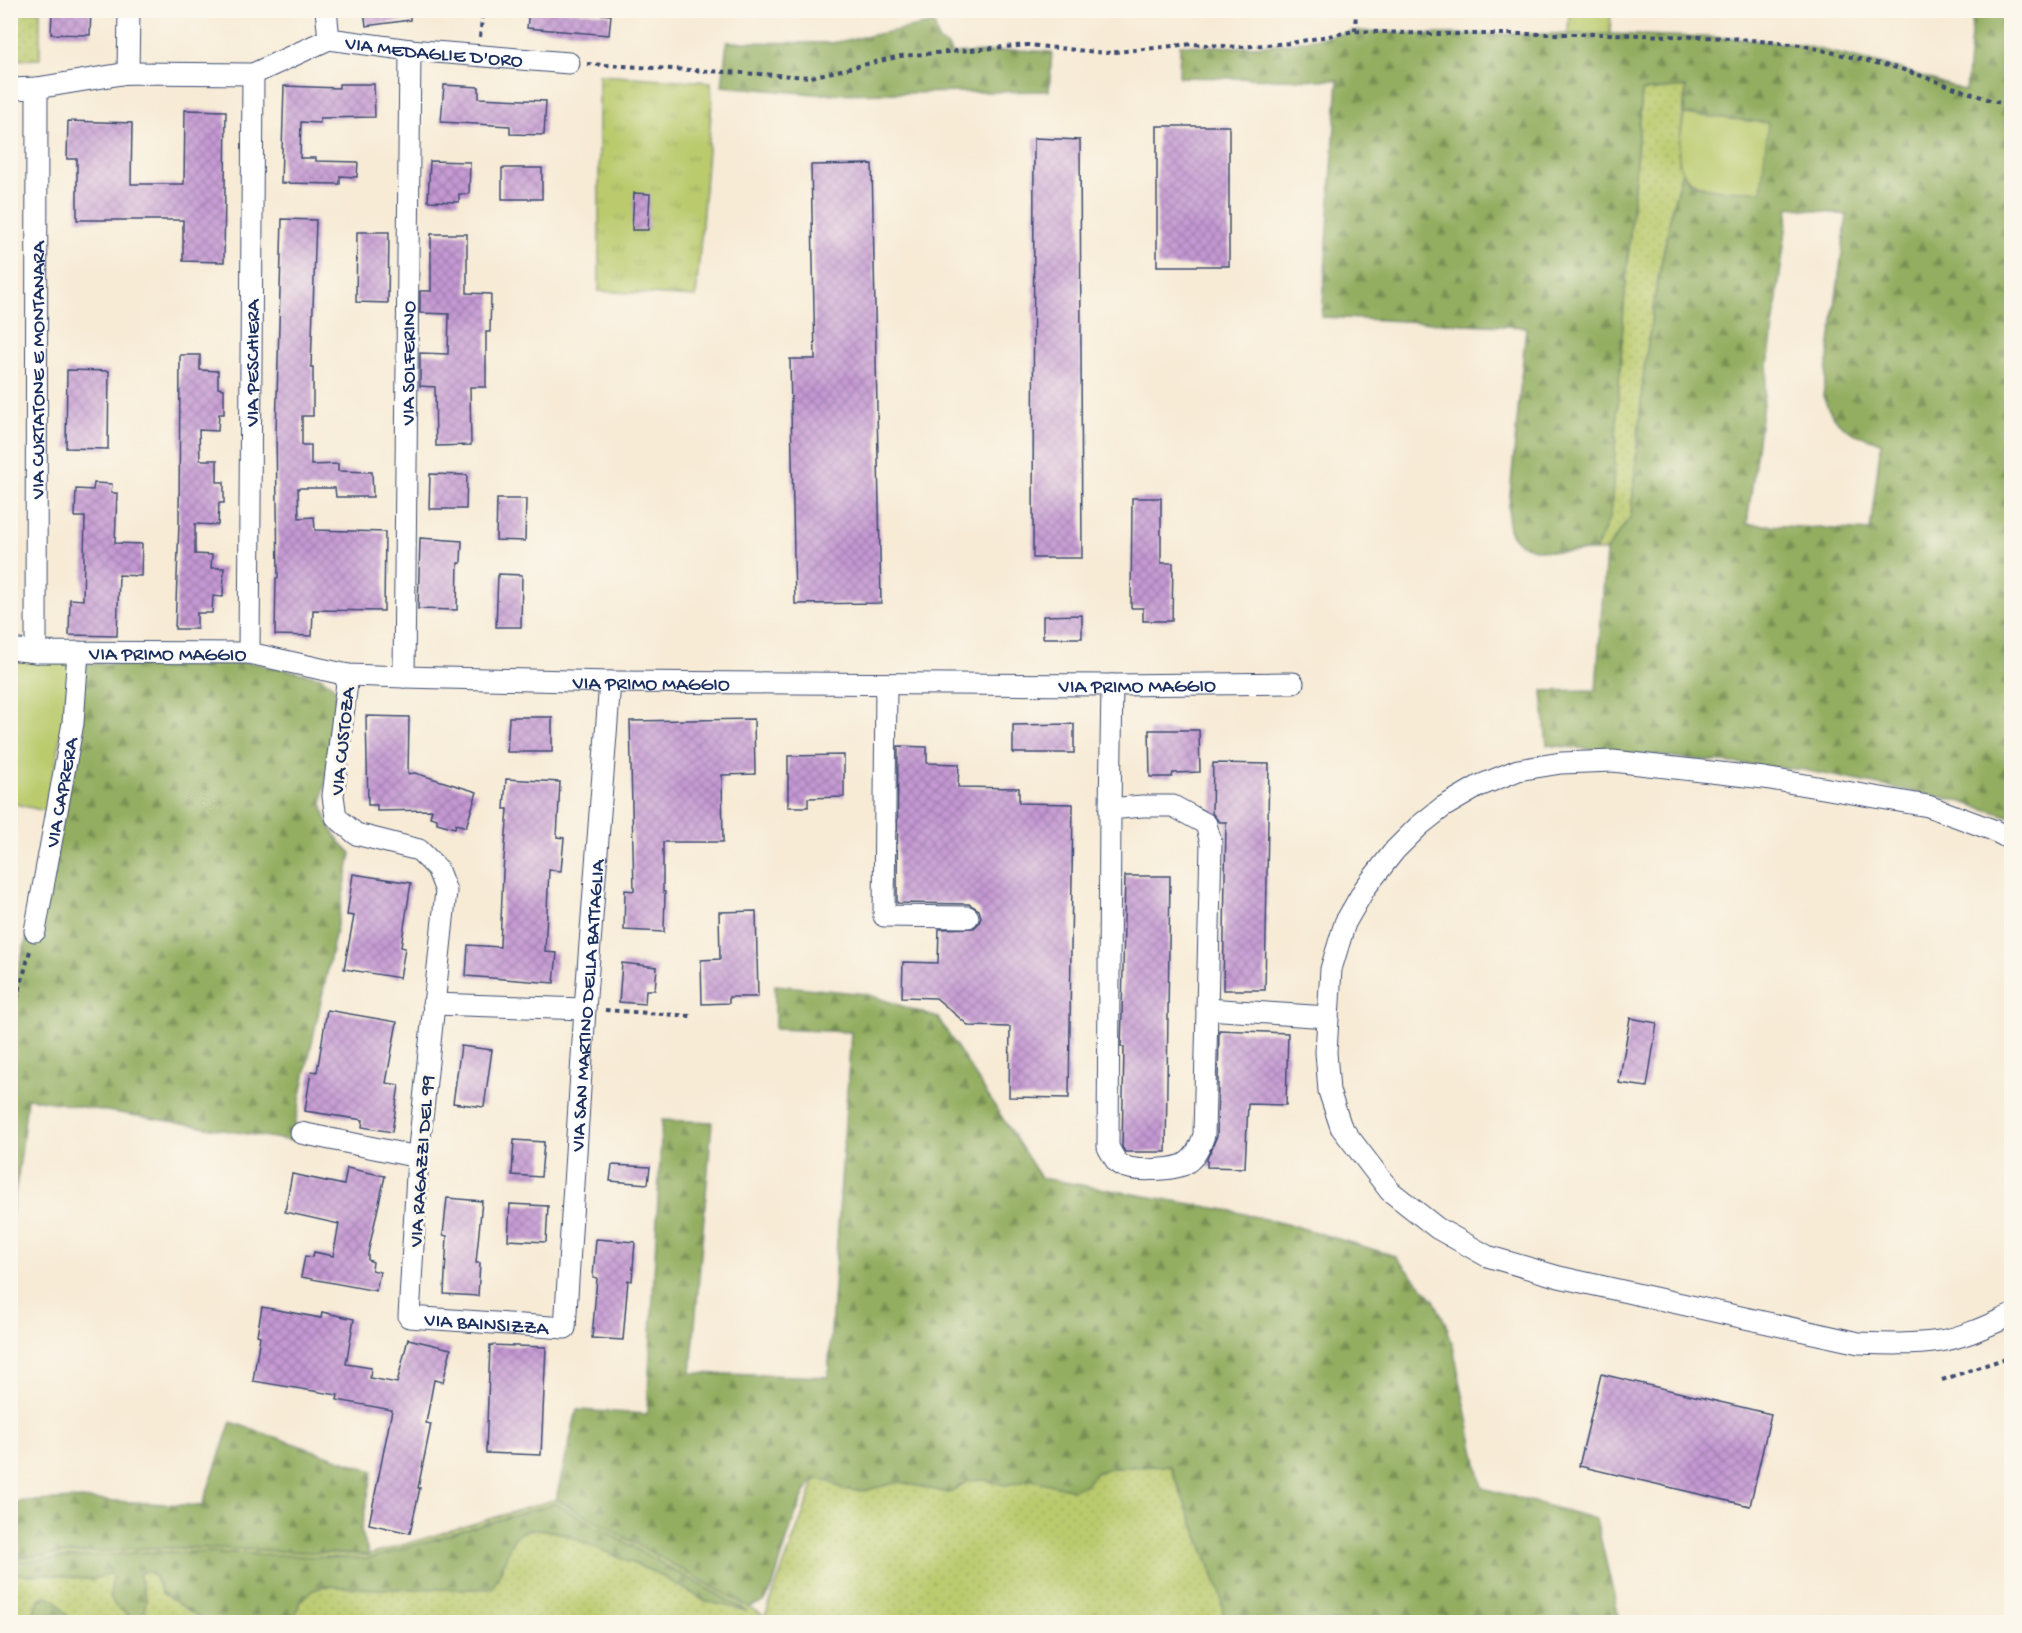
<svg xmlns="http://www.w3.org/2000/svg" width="2022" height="1633" font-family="'Gochi Hand',sans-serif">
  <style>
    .grass { fill: url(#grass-dots); stroke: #6a7c66; stroke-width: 1.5 }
    .forest { fill: url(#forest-firs); stroke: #576e5f; stroke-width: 1.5; fill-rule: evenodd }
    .park { fill: url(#park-tufts); stroke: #6a7c66; stroke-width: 1.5 }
    .garden { fill: #baca6d; stroke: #6a7c66; stroke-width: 1.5 }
    .building { fill: url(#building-cross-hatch) }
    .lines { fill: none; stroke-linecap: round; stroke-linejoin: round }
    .minor-casing { stroke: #3c4b70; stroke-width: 23 }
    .path { stroke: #3c4b70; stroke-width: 4; stroke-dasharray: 4.5 4.5; stroke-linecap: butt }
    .minor { stroke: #fff; stroke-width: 21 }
    .labels { text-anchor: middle; stroke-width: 6; stroke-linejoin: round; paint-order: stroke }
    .street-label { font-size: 20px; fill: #1b2f5e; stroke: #fbf7ec }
  </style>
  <defs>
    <pattern id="grass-dots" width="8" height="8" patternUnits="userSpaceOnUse" patternTransform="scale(1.5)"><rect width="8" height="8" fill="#baca6d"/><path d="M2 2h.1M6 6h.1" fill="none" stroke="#9fae61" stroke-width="1.8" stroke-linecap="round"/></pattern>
    <pattern id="forest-firs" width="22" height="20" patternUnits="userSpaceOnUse" patternTransform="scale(1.5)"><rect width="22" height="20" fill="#93ae60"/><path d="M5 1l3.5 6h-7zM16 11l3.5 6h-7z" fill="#778e52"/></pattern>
    <pattern id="park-tufts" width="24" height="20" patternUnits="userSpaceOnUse" patternTransform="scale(1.5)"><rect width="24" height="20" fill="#baca6d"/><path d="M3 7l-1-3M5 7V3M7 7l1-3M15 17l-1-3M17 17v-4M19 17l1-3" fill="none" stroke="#9fae61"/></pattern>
    <pattern id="building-cross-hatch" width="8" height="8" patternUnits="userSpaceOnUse" patternTransform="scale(1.5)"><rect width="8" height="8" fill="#c599d3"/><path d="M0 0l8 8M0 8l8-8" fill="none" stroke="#9f7dae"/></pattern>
  </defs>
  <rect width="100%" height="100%" fill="#fbf7ec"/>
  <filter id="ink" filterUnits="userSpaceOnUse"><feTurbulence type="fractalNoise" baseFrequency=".0167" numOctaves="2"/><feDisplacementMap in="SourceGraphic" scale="12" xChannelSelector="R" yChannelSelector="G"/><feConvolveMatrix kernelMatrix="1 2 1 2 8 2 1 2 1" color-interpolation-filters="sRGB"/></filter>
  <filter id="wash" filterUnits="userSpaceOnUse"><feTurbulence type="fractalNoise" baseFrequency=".008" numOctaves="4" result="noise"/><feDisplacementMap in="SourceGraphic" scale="24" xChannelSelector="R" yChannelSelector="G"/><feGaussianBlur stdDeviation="1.35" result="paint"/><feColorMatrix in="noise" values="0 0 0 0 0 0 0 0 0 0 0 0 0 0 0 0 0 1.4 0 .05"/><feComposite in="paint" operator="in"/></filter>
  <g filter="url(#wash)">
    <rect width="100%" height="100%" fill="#f7ebd6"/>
    <!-- grass -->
    <path class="grass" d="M10,11H40V59L11,60Z
      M1686,87L1679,151V163L1682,172L1672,209L1655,295L1644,370L1631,516L1606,551H1595L1611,514L1624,305L1642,91Z
      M1170,1466L1220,1591L1253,1622H11V1558L146,1548H215L369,1555L556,1499L765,1616L818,1473Z"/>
    <!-- forest -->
    <path class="forest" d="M1973,11H2011V817L1955,800L1804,770L1547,745L1542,691L1596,690L1606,551L1631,516L1644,370L1655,295L1672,209L1682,172L1689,182L1697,186L1761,191L1767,123L1684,114L1686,87L1642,91L1624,305L1611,514L1595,551C1571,551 1518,558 1509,529C1507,523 1509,513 1509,506L1526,327L1322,317L1338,80L1179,77L1180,45L1240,47L1291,43L1355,31L1431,34H1610L1730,38L1801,45L1901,69L1966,91ZM1789,207L1847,215L1823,396C1834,427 1851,435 1881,442L1870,531L1747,524Z
      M934,23L939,42L947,45L952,54L1017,50L1052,52L1049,91L815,94L722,86L727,42L832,43Z
      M254,663L321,677L333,686L340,698L322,803C326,824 335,839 351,853C334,949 310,1044 292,1141L27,1098L21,1155L11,1219V997L43,875L84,664Z
      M775,985L866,994L938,1018L1041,1178L1232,1211L1298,1227L1395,1256L1434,1300L1446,1324L1454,1351L1482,1488L1596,1519L1620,1622H1224L1220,1591L1170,1466L1113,1467L1096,1473L1085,1485L1073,1490L1032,1480L1005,1485L984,1480L968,1481L948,1493L899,1482L863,1491L844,1490L830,1482L815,1478L804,1494L791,1527L772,1589L764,1602L748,1607L556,1499L577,1410L647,1414L662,1120L712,1122L691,1373L828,1377L851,1032L775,1029Z
      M231,1422L373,1471L361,1530L369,1555L215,1548H146L11,1558V1502L77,1499L202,1506Z
      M555,1503L747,1611L706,1601L656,1573L563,1534C497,1515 517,1556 491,1589H371L325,1586L314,1590L300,1601L294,1622H203L196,1615L162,1593L153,1574L146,1571L139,1574L146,1600L144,1613L140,1616L132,1618L115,1606L110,1596L113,1576L110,1573L92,1580L45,1574L26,1575L11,1573V1562L145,1552H214L368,1559Z
      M47,1596L56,1600L72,1622H29L40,1598Z"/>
    <!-- park -->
    <path class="park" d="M599,75L711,82L712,102L696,297L599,291Z"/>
    <!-- garden -->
    <path class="garden" d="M1569,11H1611L1610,34H1568Z
      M1684,114L1768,123L1761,191C1737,190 1686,195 1680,165C1676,150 1682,130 1684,114Z
      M11,658L72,664L49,812L11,803Z"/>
    <g id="blocks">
      <!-- building -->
      <path class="building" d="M52,10H91L90,35L51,34Z
        M364,10H410V20L366,26Z
        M529,10H562L611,15L609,35L527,28Z
        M339,84H374L375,117L320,118V123L301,122L300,158H316V161L358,162L357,177L340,176V184L281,183L284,86L339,88Z
        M444,85L479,87V98L546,101L544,135L510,134V126L441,122Z
        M185,110L226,111L224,262L183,261V220H77V159H67L68,121L132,123L131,184H184Z
        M1157,126H1229V266H1157Z
        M1034,138L1080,140L1082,558H1033Z
        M430,161L470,162L469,194H459V202L428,201Z
        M872,164L881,603L795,604L790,359H815L811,165Z
        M502,168H542V199H502Z
        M634,193L650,194L648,230H632Z
        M282,219L316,220L311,367H313V416H302V445H311V465L338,464V471L372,472L373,497H336L335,488H298L299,518L314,517L315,530L385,532L384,611L313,610L312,636L275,635L276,578H278L276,432Z
        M357,232H389L388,303L356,302Z
        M431,234H467V293L491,294L490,332H486V387H470L471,445L436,446L435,387L420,386V353L448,354L449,314L420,313V291H431Z
        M180,355H200V370L218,371V388L224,389V414H219L218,431L199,430L200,460H217V482H224V503H219L218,525L195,524V554L212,555L211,568H224L223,597L213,596L212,613H197V629H175L179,524Z
        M67,370L109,371L108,449L66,448Z
        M430,474L467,475L466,509H429Z
        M94,483L112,484L111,493H117L115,543L142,544L141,576L119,575L117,636L69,635L70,599L83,600L85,517H75L76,489L93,490Z
        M1132,498H1161V563H1173L1172,621H1143V608H1131Z
        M497,499H526L525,541L496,540Z
        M420,538L462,541L461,563H458L457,610L418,609Z
        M498,574L522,575L521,627H496Z
        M1082,615V638H1043V616Z
        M366,716L409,717L408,774L415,773L477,792L466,827L456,824L455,828L437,823V819L430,817L432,810L377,811V805H368Z
        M509,717H552V752H507Z
        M754,719L755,774L722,775L723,842H663V892H665L664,932L624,930L625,890L634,891L630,721Z
        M1074,724V753H1013V725Z
        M1149,730H1199L1200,772L1173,773L1172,777H1150Z
        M898,746L927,747V763L959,764L958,787L1019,788V803L1073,804L1069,1098L1009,1097L1010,1027L969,1026L936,998L902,997L903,962L938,963L939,929L974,928L979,923L981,917L979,910L969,904L897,903Z
        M844,755V797L808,798V807H788V756Z
        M1213,763L1269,764L1265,990H1223L1226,822H1219L1212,813Z
        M506,779L560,782L557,837L564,838L561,871L549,870L545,952L557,953L554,983L466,976L468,945L500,947L503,871L508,809H504Z
        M353,874L411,883L401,947L405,948L400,978L344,969L354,916L347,915Z
        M1125,876H1170L1166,1152H1125L1122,1147L1124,1047H1121L1122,1013Z
        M756,911L758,997H729V1003L702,1004L701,960L720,959L719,912Z
        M622,963L657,967L655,990H646L645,1004L619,1002Z
        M327,1010L397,1022L386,1083L399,1085L392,1132L362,1127L363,1120L305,1111L311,1071L317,1072Z
        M1630,1018L1657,1023L1647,1087L1619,1083Z
        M1219,1030L1288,1033L1286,1105L1248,1104L1245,1168L1207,1167V1159L1217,1136Z
        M461,1046L492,1050L484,1107L453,1103Z
        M514,1140L544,1142L541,1177L512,1175Z
        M612,1165L650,1167L648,1184L610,1181Z
        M347,1168L385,1176L368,1253V1260L373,1262L372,1270L380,1272L376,1291L301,1277L305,1256L313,1257L314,1252L333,1256L339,1224L285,1212L292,1174L344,1185Z
        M447,1198L482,1201L476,1263H480L478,1296L444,1294L447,1236L443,1235Z
        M510,1204L548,1206L546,1242L508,1240Z
        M596,1239L635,1242L632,1281L628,1280L623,1340L592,1338L597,1278L593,1277Z
        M262,1307L321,1318L322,1312L354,1319L346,1364L371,1368L370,1378L397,1383L408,1339L451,1349L443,1382L434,1380L426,1423L431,1424L418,1488H420L410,1533L369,1524L392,1410L337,1400L338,1395L253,1381L260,1336L257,1335Z
        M490,1345L546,1347L541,1455L486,1453Z
        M1601,1374L1771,1414L1750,1506L1579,1466Z"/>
    </g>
  </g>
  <g filter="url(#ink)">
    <use href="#blocks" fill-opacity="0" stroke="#3c4b70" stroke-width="1.5"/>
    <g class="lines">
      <!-- minor casing -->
      <g class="minor-casing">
        <g id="minor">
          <path id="s1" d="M326,10L329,39L410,50L569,63"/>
          <path d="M128,73L129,10"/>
          <path d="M10,89L37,88L128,73L253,74L329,39"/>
          <path id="s2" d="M10,649L36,652L249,653L348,675L404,677L610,682L1112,685L1293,683"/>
          <path id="s3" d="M36,652L37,88"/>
          <path id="s4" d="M249,653L253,74"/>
          <path id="s5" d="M348,675L333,796L336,817L356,834L419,850L437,868L446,891L418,1157L409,1317L565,1328L585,1009L610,682"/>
          <path id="s6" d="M404,677L410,50"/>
          <path d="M886,684L884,916L968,917"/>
          <path d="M1142,806H1173L1206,824L1211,843L1204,1135C1200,1147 1195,1159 1183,1165C1170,1170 1128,1173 1118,1163C1114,1159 1111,1152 1108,1147L1110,809Z"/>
          <path d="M1110,809L1112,685"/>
          <path d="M2012,840L1993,830L1928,806L1764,778L1613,761L1561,763L1518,770L1479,786L1443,807L1419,826L1395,850L1365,888L1345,923L1331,969L1326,1052L1329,1091L1341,1127L1390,1191L1437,1228L1487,1256L1559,1277L1859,1343C1886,1344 1913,1345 1940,1341C1965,1337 1989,1325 2012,1315"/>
          <path id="s7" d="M35,931L73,723L78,652"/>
          <path d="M433,1004L585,1009"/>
          <path d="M1207,1009L1328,1017"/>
          <path d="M301,1133L418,1157"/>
        </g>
      </g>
      <!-- path -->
      <path class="path" d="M1355,31L1356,10
        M480,37L483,10
        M587,64L811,77L901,56L1028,45L1106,53L1192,44L1240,47L1291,43L1355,31L1431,34H1610L1730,38L1801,45L1901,69L1996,102L2012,104
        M605,1010L691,1016
        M10,1025L31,947
        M1942,1380L2012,1356"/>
      <!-- minor -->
      <use href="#minor" class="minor"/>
    </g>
  </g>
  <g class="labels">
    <!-- street labels -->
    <g class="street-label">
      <text dy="7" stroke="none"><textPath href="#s1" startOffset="135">VIA MEDAGLIE D'ORO</textPath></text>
      <text dy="7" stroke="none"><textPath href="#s4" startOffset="290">VIA PESCHIERA</textPath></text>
      <text dy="7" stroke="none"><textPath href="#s6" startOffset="314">VIA SOLFERINO</textPath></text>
      <text dy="7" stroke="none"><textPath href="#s3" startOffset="282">VIA CURTATONE E MONTANARA</textPath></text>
      <text dy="7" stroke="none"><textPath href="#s2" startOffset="158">VIA PRIMO MAGGIO</textPath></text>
      <text dy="7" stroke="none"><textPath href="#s2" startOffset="644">VIA PRIMO MAGGIO</textPath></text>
      <text dy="7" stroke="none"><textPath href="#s2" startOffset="1130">VIA PRIMO MAGGIO</textPath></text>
      <text transform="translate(341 741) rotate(-84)" y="7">VIA CUSTOZA</text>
      <text dy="7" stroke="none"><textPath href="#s7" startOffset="141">VIA CAPRERA</textPath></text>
      <text dy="7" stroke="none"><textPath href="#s5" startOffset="1192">VIA SAN MARTINO DELLA BATTAGLIA</textPath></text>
      <text transform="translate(420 1161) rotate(-86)" y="7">VIA RAGAZZI DEL 99</text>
      <text dy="7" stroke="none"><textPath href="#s5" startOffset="790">VIA BAINSIZZA</textPath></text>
    </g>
  </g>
  <!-- margin -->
  <rect width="2022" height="1633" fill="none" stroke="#fbf7ec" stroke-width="36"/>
</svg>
